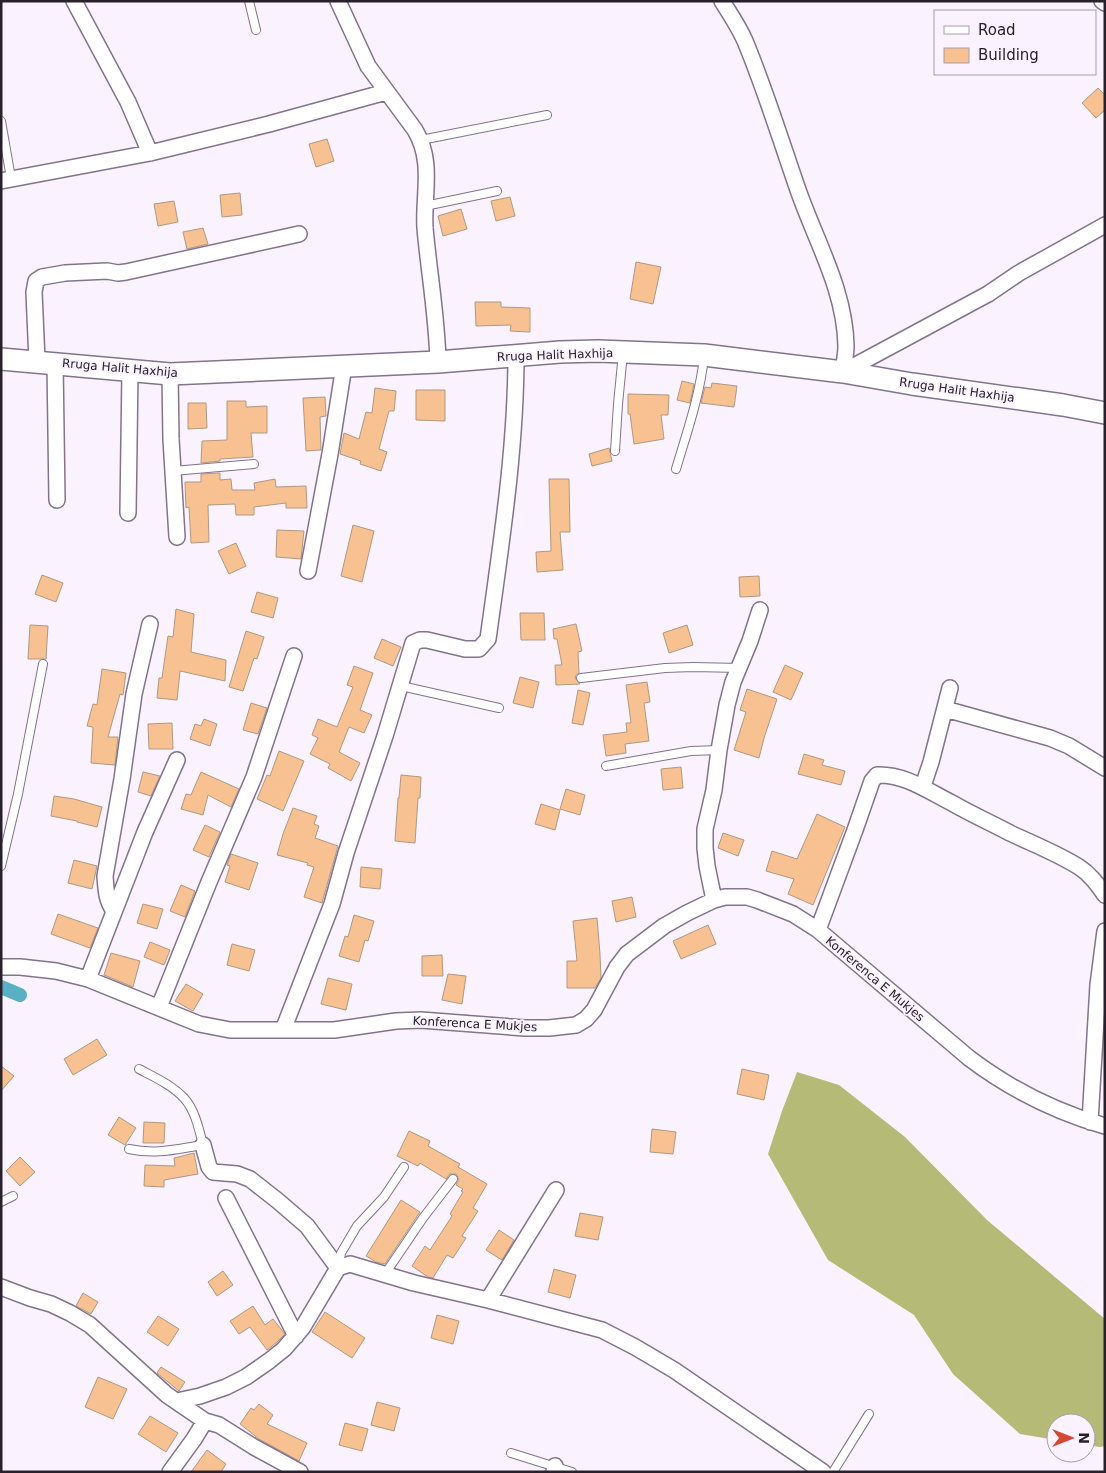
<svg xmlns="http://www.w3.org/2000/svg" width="1106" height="1473" font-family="'DejaVu Sans',sans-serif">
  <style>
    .forest { fill: #b6ba77 }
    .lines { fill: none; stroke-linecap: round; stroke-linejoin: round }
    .canal { stroke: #59b0c4; stroke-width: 14 }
    .building { fill: #f7c191; stroke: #b19881 }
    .lane-casing { stroke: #83738d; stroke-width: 10 }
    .street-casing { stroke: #83738d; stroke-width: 18 }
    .secondary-casing { stroke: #83738d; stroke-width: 24 }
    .lane { stroke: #fff; stroke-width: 8 }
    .street { stroke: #fff; stroke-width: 15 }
    .secondary { stroke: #fff; stroke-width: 21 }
    .labels { text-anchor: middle; stroke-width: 4; stroke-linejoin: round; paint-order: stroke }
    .street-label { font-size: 12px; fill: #28212c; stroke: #faf2fe }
  </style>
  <rect width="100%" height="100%" fill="#faf2fe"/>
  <!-- forest -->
  <path class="forest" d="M797,1072L839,1085L905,1137L987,1220L1105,1319V1446L1100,1447L1086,1445V1423H1056V1440L1020,1434L953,1374L914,1315L828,1260L768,1154L782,1111Z"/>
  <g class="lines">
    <!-- canal -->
    <path class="canal" d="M1,987L20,995"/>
  </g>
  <!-- building -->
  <path class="building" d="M1098,88L1105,95V110L1096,118L1082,103Z
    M327,139L334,161L316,167L309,144Z
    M240,193L242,215L222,217L220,195Z
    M510,197L515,216L496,221L491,201Z
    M174,201L178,222L158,226L154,204Z
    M461,209L467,229L443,236L438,216Z
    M203,228L208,244L187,249L183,232Z
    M636,262L661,267L653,304L630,299Z
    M475,302H501V307L530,308V332L510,331L511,325L476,326Z
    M682,381L694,384L690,403L677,400Z
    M712,383L737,386L734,407L701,403L705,387L711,388Z
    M375,388L396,391L394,411H389L379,449L387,452L381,471L360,464L361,461L340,454L344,433L359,439L366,412L372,413Z
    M416,390H445V421L416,420Z
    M628,394L669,395L668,415H661L664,439L634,444L630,414H628Z
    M325,397L326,416L320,417L321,450L306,451L303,398Z
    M227,401H246V407L267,406V433H251L253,457L220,459V461L201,463L202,441L227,440Z
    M188,403H206L207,428L188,429Z
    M609,448L612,461L592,466L589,454Z
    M220,473V480L231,479L232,490H255L254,483L275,479L276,487L306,486L307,508H286V503L254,507V515H236L235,504L208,505L209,542L191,543L189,507L186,508L185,482H201V474Z
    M549,479H569L570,532H560L563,570L537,572L536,552L551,551Z
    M353,525L374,531L362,582L341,576Z
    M277,530L304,531L301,559L276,557Z
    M236,543L246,566L229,574L218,551Z
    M42,575L63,583L56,602L35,594Z
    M759,576L760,596L740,597L739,577Z
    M257,592L278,598L273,618L251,612Z
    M176,609L194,614L191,652L226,660L225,681L180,671L177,700L157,698L159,678H162L168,636L173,637Z
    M520,613H544L545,640H521Z
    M576,624L582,651L578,652L579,673L576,675L575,678L580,684L556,685L555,665H562L557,639H554L553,629Z
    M30,625L48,626L46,659H28Z
    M687,625L693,645L669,653L663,633Z
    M246,631L264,637L257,659L254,658L243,691L229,687Z
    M382,639L401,647L393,666L374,658Z
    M785,665L803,673L791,700L773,692Z
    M354,666L373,673L360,710L372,715L364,733L349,727L339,752L360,763L351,781L328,768L330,764L310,754L318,738L312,735L318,719L337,727L353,687L347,685Z
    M102,669L126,673L123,695L120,694L108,737H118L115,765L91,763L93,727L87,726L93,704L97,705Z
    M520,677L539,682L533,708L513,703Z
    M647,682L650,702L644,703L649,741L625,744L626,753L606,756L603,735L627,732L626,723H631L626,685Z
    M747,689L777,699L764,738L759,758L734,750L746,712L740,710Z
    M578,690L590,693L583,725L572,723Z
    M251,703L267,708L258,734L243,730Z
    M204,719L217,724L210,746L190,739L195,724L201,726Z
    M172,723L173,749H149L148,724Z
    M279,751L304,761L283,811L257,799L267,775L270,776Z
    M804,754L824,760L822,765L845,771L841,785L798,774Z
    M681,767L683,788L663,790L661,769Z
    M143,772L160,776L151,796L138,792Z
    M201,772L239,789L231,807L208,795L203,815L181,809L186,794L191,795Z
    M401,775L421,777L420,798H418L415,843L395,841L398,798H399Z
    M566,789L585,795L580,815L560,809Z
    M54,796L74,799L102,807L97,827L77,822V821L51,816Z
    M541,804L560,810L555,830L535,824Z
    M293,808L317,816L314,824L319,826L315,838L338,846L322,903L304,897L314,867L307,865L308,863L277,855L283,834Z
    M817,814L845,827L813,905L788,894L794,879L766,871L772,851L797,859Z
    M205,825L220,832L209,857L193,850Z
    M723,833L744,840L738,856L718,848Z
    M231,854L258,863L249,890L225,882L230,866L227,865Z
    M74,860L97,866L92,889L68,883Z
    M361,867L382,869L380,889L360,887Z
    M181,885L195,891L185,917L170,911Z
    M632,897L636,917L616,922L612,901Z
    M143,904L163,909L157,929L137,923Z
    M58,914L98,928L90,948L51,934Z
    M354,915L374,921L368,941L365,940L359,962L339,956L345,936L348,937Z
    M597,918L600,954L601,978L595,988H567V961H577L573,921Z
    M708,925L716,944L681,959L673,941Z
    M150,942L170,950L164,965L144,957Z
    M232,944L255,950L249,971L227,965Z
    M111,953L140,961L133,987L104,975Z
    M442,955L443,976H422V956Z
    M448,974L466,976L462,1004L442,1000Z
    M328,978L352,984L346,1010L321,1004Z
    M186,984L203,994L193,1011L175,1001Z
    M97,1039L107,1055L73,1075L64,1059Z
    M1,1066L14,1076L1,1091Z
    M742,1069L769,1075L764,1100L737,1094Z
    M119,1117L136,1128L125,1145L108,1135Z
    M144,1122L165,1123L164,1143H143Z
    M652,1129L676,1132L673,1154L650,1152Z
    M409,1131L430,1141L428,1146L460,1164L458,1167L487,1184L473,1208L478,1211L462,1236L466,1238L453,1258L447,1255L433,1278L428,1277L412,1266L425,1246L430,1250L452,1216L450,1214L463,1192L461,1191L463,1189L456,1185L459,1179L456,1174H450L446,1179L420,1163L418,1166L397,1156Z
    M194,1153L198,1174L164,1180V1187L144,1186L145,1165L175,1166L174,1158Z
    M20,1157L35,1172L20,1186L6,1171Z
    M401,1200L420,1212L385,1264L376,1262L366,1256Z
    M580,1213L603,1217L598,1240L575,1236Z
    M499,1230L514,1240L502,1260L486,1250Z
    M554,1269L576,1275L570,1298L548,1292Z
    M223,1271L233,1285L217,1296L208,1282Z
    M83,1293L98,1302L91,1314L76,1306Z
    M253,1306L265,1325L273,1319L285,1334L277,1342L267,1350L250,1327L239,1334L230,1321Z
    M325,1312L365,1338L352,1358L312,1332Z
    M437,1315L459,1321L453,1344L431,1338Z
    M158,1316L179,1329L168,1346L147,1332Z
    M161,1367L185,1382L179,1391L157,1373Z
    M98,1377L127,1389L113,1419L85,1407Z
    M377,1402L400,1408L394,1431L371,1425Z
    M259,1404L273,1415L267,1424L307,1443L299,1461L259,1439L240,1424L251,1408L254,1410Z
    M150,1416L178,1433L166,1452L138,1434Z
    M345,1423L368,1429L362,1451L339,1445Z
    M207,1450L226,1464L221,1472H191Z"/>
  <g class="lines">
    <!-- lane casing -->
    <g class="lane-casing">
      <path id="lane" d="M249,1L256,30
        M1,121L11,178
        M421,140L547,115
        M425,206L497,191
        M615,451L618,404L623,353
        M676,469C687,432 700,395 704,357
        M173,471L254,464
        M581,678L665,668L693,667L740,668
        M401,686L499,708
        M606,766L691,751L719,750
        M1,866L18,794L43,664
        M129,1149C157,1155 176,1149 203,1145C199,1129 195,1110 184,1098C172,1085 154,1077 139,1069
        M1,1202L13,1196
        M339,1266L341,1253L357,1226L384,1197L404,1167
        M385,1274L423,1218L453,1179
        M511,1453L572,1472
        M833,1472L869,1414"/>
    </g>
    <!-- street casing -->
    <g class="street-casing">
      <path id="street" d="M74,1L128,102L150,153
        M338,1L368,66L415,130C434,162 423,194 425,228C429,273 437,317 438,362
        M722,1C730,14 739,27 745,41C765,89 780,138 797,187C815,240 845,289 846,346C846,354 844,363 843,372
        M1102,1L1105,3
        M1,181L150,153L269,124L386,92
        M37,361L34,292L36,281L42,277L65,273L107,271L118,273L126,272L299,234
        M55,363L57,500
        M843,372L988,294L1019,273L1105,225
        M170,374L171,439L177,537
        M128,513L130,371
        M308,571L330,454L344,366
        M945,709L1050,738L1069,746L1105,768
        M923,786L931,762L950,688
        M714,900L707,866L705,848V829L714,790L719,750L727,705L733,682L750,641L760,610
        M114,911C106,900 106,889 105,876L122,779L134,694L150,624
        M818,930L855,830L872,781L877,775C905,774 928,791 952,803C971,814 991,823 1010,833C1033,844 1057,853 1079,867C1090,874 1097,884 1105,895
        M1,967H20L56,971L88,979L199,1024L230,1030H334L396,1021L421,1020L525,1028H549L576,1025L586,1019L594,1010L617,967L627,954L664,926L687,913L714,900L725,897H747L757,900L793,914L818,930L969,1058C1010,1089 1056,1112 1105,1126
        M88,979L145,832L177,760
        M159,1007L209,882L254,777L294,656
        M283,1030L332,904L346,853L385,736L413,643L420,640H427L465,649H479L488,639C501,544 516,450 516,355
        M1090,1122L1098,985L1105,931
        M203,1145L209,1167L213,1172L237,1174L250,1179L278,1201L307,1226L338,1268
        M226,1198L296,1336
        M1,1287L30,1298L51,1304L70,1313L90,1325L167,1395L205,1421L219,1425L254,1447L300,1472
        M488,1300L556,1190
        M177,1401L200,1396L226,1387L246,1377L269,1361L284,1349L303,1327L338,1268L350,1264L414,1283L488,1300L602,1330L635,1347L674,1370L823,1472
        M170,1472L194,1439L205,1421
        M554,1472L555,1466"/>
    </g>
    <!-- secondary casing -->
    <g class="secondary-casing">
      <path id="secondary" d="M1,359L170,374L438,362L560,352L598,351L704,355L843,372L912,384L1063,405L1105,413"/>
    </g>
    <!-- lane -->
    <use href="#lane" class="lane"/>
    <!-- street -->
    <use href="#street" class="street"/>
    <!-- secondary -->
    <use href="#secondary" class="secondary"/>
  </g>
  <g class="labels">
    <!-- street labels -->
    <g class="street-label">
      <text transform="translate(555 355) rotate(-2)" y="4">Rruga Halit Haxhija</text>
      <text transform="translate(120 368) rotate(5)" y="4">Rruga Halit Haxhija</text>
      <text transform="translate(957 390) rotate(8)" y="4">Rruga Halit Haxhija</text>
      <text transform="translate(875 979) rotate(40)" y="4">Konferenca E Mukjes</text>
      <text transform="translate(475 1024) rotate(3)" y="4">Konferenca E Mukjes</text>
    </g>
  </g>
  <!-- border -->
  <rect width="1106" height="1473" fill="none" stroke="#28212c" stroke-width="5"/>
  <!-- legend -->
  <rect x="934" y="10" width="162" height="65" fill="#faf2fe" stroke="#a69eaa"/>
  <rect x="944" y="26" width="25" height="8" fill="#ffffff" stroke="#a69eaa"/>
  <text x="978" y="35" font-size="15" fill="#28212c">Road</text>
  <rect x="944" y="48" width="25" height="15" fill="#f7c191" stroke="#a69eaa"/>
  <text x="978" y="60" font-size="15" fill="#28212c">Building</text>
  <!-- north arrow -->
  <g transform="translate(1071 1438) rotate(90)"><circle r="24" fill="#faf2fe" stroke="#a69eaa"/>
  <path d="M0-4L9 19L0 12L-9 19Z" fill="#d44735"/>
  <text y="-8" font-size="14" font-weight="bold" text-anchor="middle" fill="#28212c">N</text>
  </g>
</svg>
